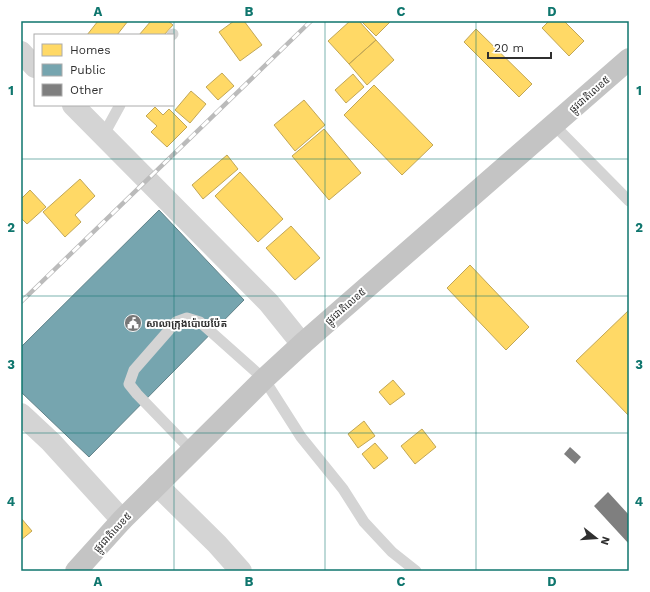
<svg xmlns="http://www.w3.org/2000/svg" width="650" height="592" font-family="'Work Sans','Noto Sans Khmer',sans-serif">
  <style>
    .homes { fill: #ffd966; stroke: #c1a656 }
    .public { fill: #76a5af; stroke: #618289 }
    .building { fill: #7f7f7f }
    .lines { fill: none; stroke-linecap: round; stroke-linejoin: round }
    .service { stroke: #d4d4d4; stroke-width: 11 }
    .minor { stroke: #d4d4d4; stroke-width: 22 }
    .trunk { stroke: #c4c4c4; stroke-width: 22 }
    .rail-casing { stroke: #bbb; stroke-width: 4.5 }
    .rail { stroke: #fff; stroke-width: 3; stroke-dasharray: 9; stroke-linecap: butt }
    .grid { fill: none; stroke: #0f766e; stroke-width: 1; stroke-opacity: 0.55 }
    .labels { text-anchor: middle; stroke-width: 4; stroke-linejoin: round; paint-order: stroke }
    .street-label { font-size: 10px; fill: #2f2f2f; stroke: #fff }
    .poi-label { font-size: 10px; font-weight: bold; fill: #2f2f2f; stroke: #fff; text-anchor: start }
    .neatline { fill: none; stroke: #0f766e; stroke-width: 1.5 }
    .grid-label { font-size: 13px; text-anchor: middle; font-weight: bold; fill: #0f766e }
  </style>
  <rect width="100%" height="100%" fill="#fff"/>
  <!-- homes -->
  <path class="homes" d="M98,21H128L117,35H87Z
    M151,21H168L173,25L164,35H139Z
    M234,21H244L262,45L240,61L219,32Z
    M350,21H359L376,40L349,64L328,41Z
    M361,21H391L376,36Z
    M549,21H564L584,41L569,56L542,28Z
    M476,29L532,84L519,97L464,42Z
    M376,40L394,60L367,85L349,64Z
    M222,73L234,86L218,100L206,87Z
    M353,74L364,87L346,103L335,90Z
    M374,85L433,145L402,175L344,115Z
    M191,91L206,104L190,123L175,110Z
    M304,100L325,125L295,151L274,125Z
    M155,107L163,115L169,109L187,127L167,147L151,132L157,126L146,116Z
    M324,129L361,173L329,200L292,156Z
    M227,155L238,169L203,199L192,185Z
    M240,172L283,219L258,242L215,196Z
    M80,179L95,196L75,215L81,222L65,237L43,212Z
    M30,190L46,207L27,224L21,218V199Z
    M291,226L320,258L295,280L266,248Z
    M172,228L197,254L183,268L158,242Z
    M148,233L169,256L153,271L133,248Z
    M199,257L225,286L206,304L200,296L192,303L182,292L189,285L180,274Z
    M470,265L529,327L506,350L447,288Z
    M122,280L148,307L135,320L143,328L125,346L117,338L105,351L78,323Z
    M629,310V416L576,361Z
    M64,337L91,362L51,406L24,381Z
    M393,380L405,394L390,405L379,392Z
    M364,421L375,436L358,448L348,434Z
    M422,429L436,447L415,464L401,446Z
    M375,443L388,458L374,469L362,454Z
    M21,518L32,531L21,540Z"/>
  <!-- public -->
  <path class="public" d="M159,210L244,300L89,457L21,392V347Z"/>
  <!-- building -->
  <path class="building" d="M570,447L581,457L575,464L564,454Z
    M608,492L629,515V544L594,506Z"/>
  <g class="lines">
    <!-- service -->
    <path class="service" d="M172,35L173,34
      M554,125L629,201
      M103,136L120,105
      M192,451L137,394L129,384L134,370L176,322L187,318L200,322L264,379L301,437L343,489L364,522L392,552L416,571"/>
    <!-- minor -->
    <path class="minor" d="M21,52L35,67
      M73,105L269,303L302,344
      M21,414L51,442L122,520
      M157,485L217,544L241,571"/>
    <!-- trunk -->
    <path class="trunk" d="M76,571L122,520L264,379L302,344L629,59"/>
    <!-- rail casing -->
    <g class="rail-casing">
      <path id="rail" d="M21,302L311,21"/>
    </g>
    <!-- rail -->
    <use href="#rail" class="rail"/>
  </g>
  <!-- grid -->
  <path class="grid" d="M174,21V571M325,21V571M476,21V571M21,159H629M21,296H629M21,433H629"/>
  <!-- icons -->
  <defs>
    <g id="civic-disc" transform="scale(0.9)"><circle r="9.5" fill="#787878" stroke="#fff"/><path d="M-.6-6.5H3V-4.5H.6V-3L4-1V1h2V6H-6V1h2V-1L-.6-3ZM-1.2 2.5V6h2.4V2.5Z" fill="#fff"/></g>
  </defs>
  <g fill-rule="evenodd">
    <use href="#civic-disc" x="133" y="323"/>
  </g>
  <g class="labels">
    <!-- street labels -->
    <g class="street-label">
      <text transform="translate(589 94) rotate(-41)" y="4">ផ្លូវជាតិលេខ៥</text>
      <text transform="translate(345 306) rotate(-41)" y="4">ផ្លូវជាតិលេខ៥</text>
      <text transform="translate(112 532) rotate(-47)" y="4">ផ្លូវជាតិលេខ៥</text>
    </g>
    <!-- poi labels -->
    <g class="poi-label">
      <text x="146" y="327">សាលាក្រុងប៉ោយប៉ែត</text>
    </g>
  </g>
  <!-- border -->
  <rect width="650" height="592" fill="none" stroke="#ffffff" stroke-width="44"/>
  <!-- legend -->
  <rect x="34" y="34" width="140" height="72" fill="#ffffff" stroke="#acacac"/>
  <rect x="42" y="44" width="20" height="12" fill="#ffd966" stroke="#acacac"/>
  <text x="70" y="54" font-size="12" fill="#2f2f2f">Homes</text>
  <rect x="42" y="64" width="20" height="12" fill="#76a5af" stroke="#acacac"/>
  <text x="70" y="74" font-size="12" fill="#2f2f2f">Public</text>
  <rect x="42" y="84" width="20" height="12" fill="#7f7f7f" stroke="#acacac"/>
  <text x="70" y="94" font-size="12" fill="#2f2f2f">Other</text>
  <!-- north arrow -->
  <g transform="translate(596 538) rotate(107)" stroke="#ffffff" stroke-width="3" paint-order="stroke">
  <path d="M0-3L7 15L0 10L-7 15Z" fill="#2f2f2f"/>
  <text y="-6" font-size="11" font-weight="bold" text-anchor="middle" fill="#2f2f2f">N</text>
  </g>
  <!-- scale -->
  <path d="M488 52v6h63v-6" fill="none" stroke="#2f2f2f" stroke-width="2"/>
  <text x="494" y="52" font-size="12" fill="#2f2f2f" stroke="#ffffff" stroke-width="3" paint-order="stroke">20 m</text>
  <rect x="22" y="22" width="606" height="548" class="neatline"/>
  <g class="grid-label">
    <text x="98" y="16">A</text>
    <text x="249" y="16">B</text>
    <text x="401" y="16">C</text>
    <text x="552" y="16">D</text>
    <text x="11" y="95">1</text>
    <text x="639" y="95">1</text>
    <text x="11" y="232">2</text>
    <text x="639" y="232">2</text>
    <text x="11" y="369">3</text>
    <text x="639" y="369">3</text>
    <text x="11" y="506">4</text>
    <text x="639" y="506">4</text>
    <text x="98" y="586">A</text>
    <text x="249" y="586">B</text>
    <text x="401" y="586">C</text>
    <text x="552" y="586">D</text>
  </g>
</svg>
